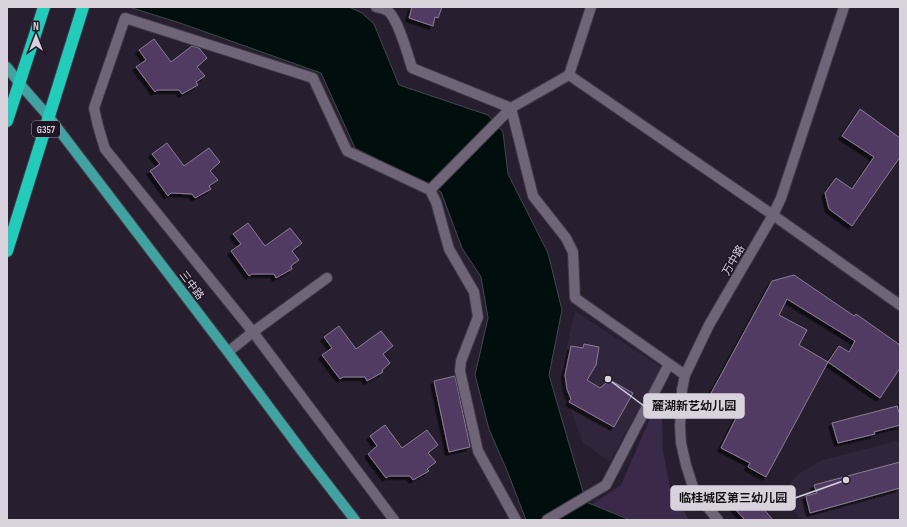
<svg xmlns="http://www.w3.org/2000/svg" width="907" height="527" font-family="'Sofia Sans Condensed','Noto Sans SC',sans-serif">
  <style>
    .built { fill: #31253b }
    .green { fill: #3a2948 }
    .water { fill: #000f0d; stroke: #414a4b }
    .building { fill: #513a64; stroke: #897f93; fill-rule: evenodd; filter: url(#shadow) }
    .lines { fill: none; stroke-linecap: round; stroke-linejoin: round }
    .minor-casing { stroke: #403846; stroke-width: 12 }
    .major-casing { stroke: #403846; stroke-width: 12 }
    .highway-casing { stroke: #403846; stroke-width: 14 }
    .minor { stroke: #6f6478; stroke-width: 10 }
    .major { stroke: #41a2a0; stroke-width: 10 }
    .highway { stroke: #23cbba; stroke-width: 12 }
    .labels { text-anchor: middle; stroke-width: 3; stroke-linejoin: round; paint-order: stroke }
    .shield { fill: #1e1525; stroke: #a099a6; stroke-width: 1 }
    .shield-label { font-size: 10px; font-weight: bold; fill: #d8d2dd }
    .street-label { font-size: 11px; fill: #d8d2dd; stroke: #1e1525 }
    .leader { fill: none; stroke: #d8d2dd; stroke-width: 1.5 }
    .callout-dot { fill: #d8d2dd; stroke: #1e1525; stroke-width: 1.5 }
    .callout { fill: #d8d2dd; stroke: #d8d2dd; stroke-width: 1.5 }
    .callout-label { font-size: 12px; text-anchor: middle; font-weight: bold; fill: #111 }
  </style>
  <defs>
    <filter id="shadow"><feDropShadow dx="-3.5" dy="3.5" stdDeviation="0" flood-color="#0009"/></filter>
  </defs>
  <rect width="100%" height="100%" fill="#271e2f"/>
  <!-- built -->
  <path class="built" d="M575,311L661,367L610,462L583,443L563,390L562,367Z
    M900,440V520H802L790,507L783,496V493L785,489L798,474L822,460Z"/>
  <!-- green -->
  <path class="green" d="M661,393L663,451L670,487L689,520H568L621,485Z"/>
  <!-- water -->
  <path class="water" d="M129,7H349L362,13L374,24L399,85L488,115L503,132L508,174L548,253L562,310L549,375L586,502L630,520H526L508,473L489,429L475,375L488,318L481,277L462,248L441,192L355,148L321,73L180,23Z"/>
  <!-- building -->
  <path class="building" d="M412,7H442L438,18L435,17L433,26L409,18Z
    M154,39L171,62L192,46L199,48L207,58L197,67L205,76L196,82L198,85L182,94L179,90H157L155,92L136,67L146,60L139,50Z
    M860,109L900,138V157L852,226L829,209L825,193L836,178L852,189L874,157L842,136Z
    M167,143L184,166L209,148L220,162L210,171L218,180L209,186L211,189L195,198L192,194L171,193L168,196L150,171L160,164L152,154Z
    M248,223L265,246L290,228L302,243L292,251L299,260L291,266L292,269L276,278L274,274H252L249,276L231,251L241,244L233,234Z
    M794,275L854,316L856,314L900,345V368L880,398L828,362L766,477L748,467L750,463L721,448L739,412L709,397L772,281ZM787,299L855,341L849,352L839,346L828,362L799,345L807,330L779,315Z
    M339,326L356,349L381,331L393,346L383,354L390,363L382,370L383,372L367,381L365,377H343L340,379L322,355L332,348L324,337Z
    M584,344L599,347L596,365L587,380L600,388L610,380L633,393L614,427L569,402L571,399L567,389L565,375L571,346L583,348Z
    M455,376L470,447L449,452L434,381Z
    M897,406L900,415V425L874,432L875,434L838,443L832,423Z
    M385,425L402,448L427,430L438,445L428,453L436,462L427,469L429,471L413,480L410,476H389L386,478L368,454L377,446L370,436Z
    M900,462V488L810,513L806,496L817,493L814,485Z
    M744,486L773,520H745L727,500Z"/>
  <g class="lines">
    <!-- minor casing -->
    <g class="minor-casing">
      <path id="minor" d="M376,7C380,8 385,9 388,11C398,19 408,55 412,68L511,108L569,75
        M591,7L569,75L773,215L900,305
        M511,108L533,196L566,238L573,252L575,298L685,375
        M430,190L511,108
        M228,352L253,332L327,278
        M394,520L253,332L105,149L98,126L94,108L125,18L313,78L347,151L430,190L436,202L449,249L474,292L478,317L461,361L460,371L478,451L516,520
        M547,520L606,485L669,364
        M718,520L700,498L693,487L686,465L681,443L680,426L682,390L685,375L709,325L773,215L781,198L844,7"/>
    </g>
    <!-- major casing -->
    <g class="major-casing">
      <path id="major" d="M7,67L19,83L49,117L228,352L304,454L355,520"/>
    </g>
    <!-- highway casing -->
    <g class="highway-casing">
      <path id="highway" d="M7,121L44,7
        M7,251L83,7"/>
    </g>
    <!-- minor -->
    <use href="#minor" class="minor"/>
    <!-- major -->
    <use href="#major" class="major"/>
    <!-- highway -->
    <use href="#highway" class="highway"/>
  </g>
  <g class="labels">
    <!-- shield labels -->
    <rect class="shield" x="32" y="121" width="28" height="16" rx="3"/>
    <g class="shield-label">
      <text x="46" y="133">G357</text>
    </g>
    <!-- street labels -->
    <g class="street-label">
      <text transform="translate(733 260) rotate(-60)" y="4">万中路</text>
      <text transform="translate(192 285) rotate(53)" y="4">三中路</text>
    </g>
  </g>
  <!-- callouts -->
  <path class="leader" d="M608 379L644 406M846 480L795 498"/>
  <g class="callout-dot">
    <circle cx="608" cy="379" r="4"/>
    <circle cx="846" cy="480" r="4"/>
  </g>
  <g class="callout">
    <rect x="644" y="394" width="100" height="24" rx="4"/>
    <rect x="671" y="486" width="124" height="24" rx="4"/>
  </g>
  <g class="callout-label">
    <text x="694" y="410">麓湖新艺幼儿园</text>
    <text x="733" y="502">临桂城区第三幼儿园</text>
  </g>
  <!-- border -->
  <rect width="907" height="527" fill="none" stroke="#d8d2dd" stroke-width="16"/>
  <!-- north arrow -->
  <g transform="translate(36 36)" stroke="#1e1525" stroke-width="3" paint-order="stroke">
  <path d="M0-3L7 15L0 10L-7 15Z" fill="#d8d2dd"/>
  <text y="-6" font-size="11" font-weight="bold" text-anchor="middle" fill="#d8d2dd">N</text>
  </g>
</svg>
